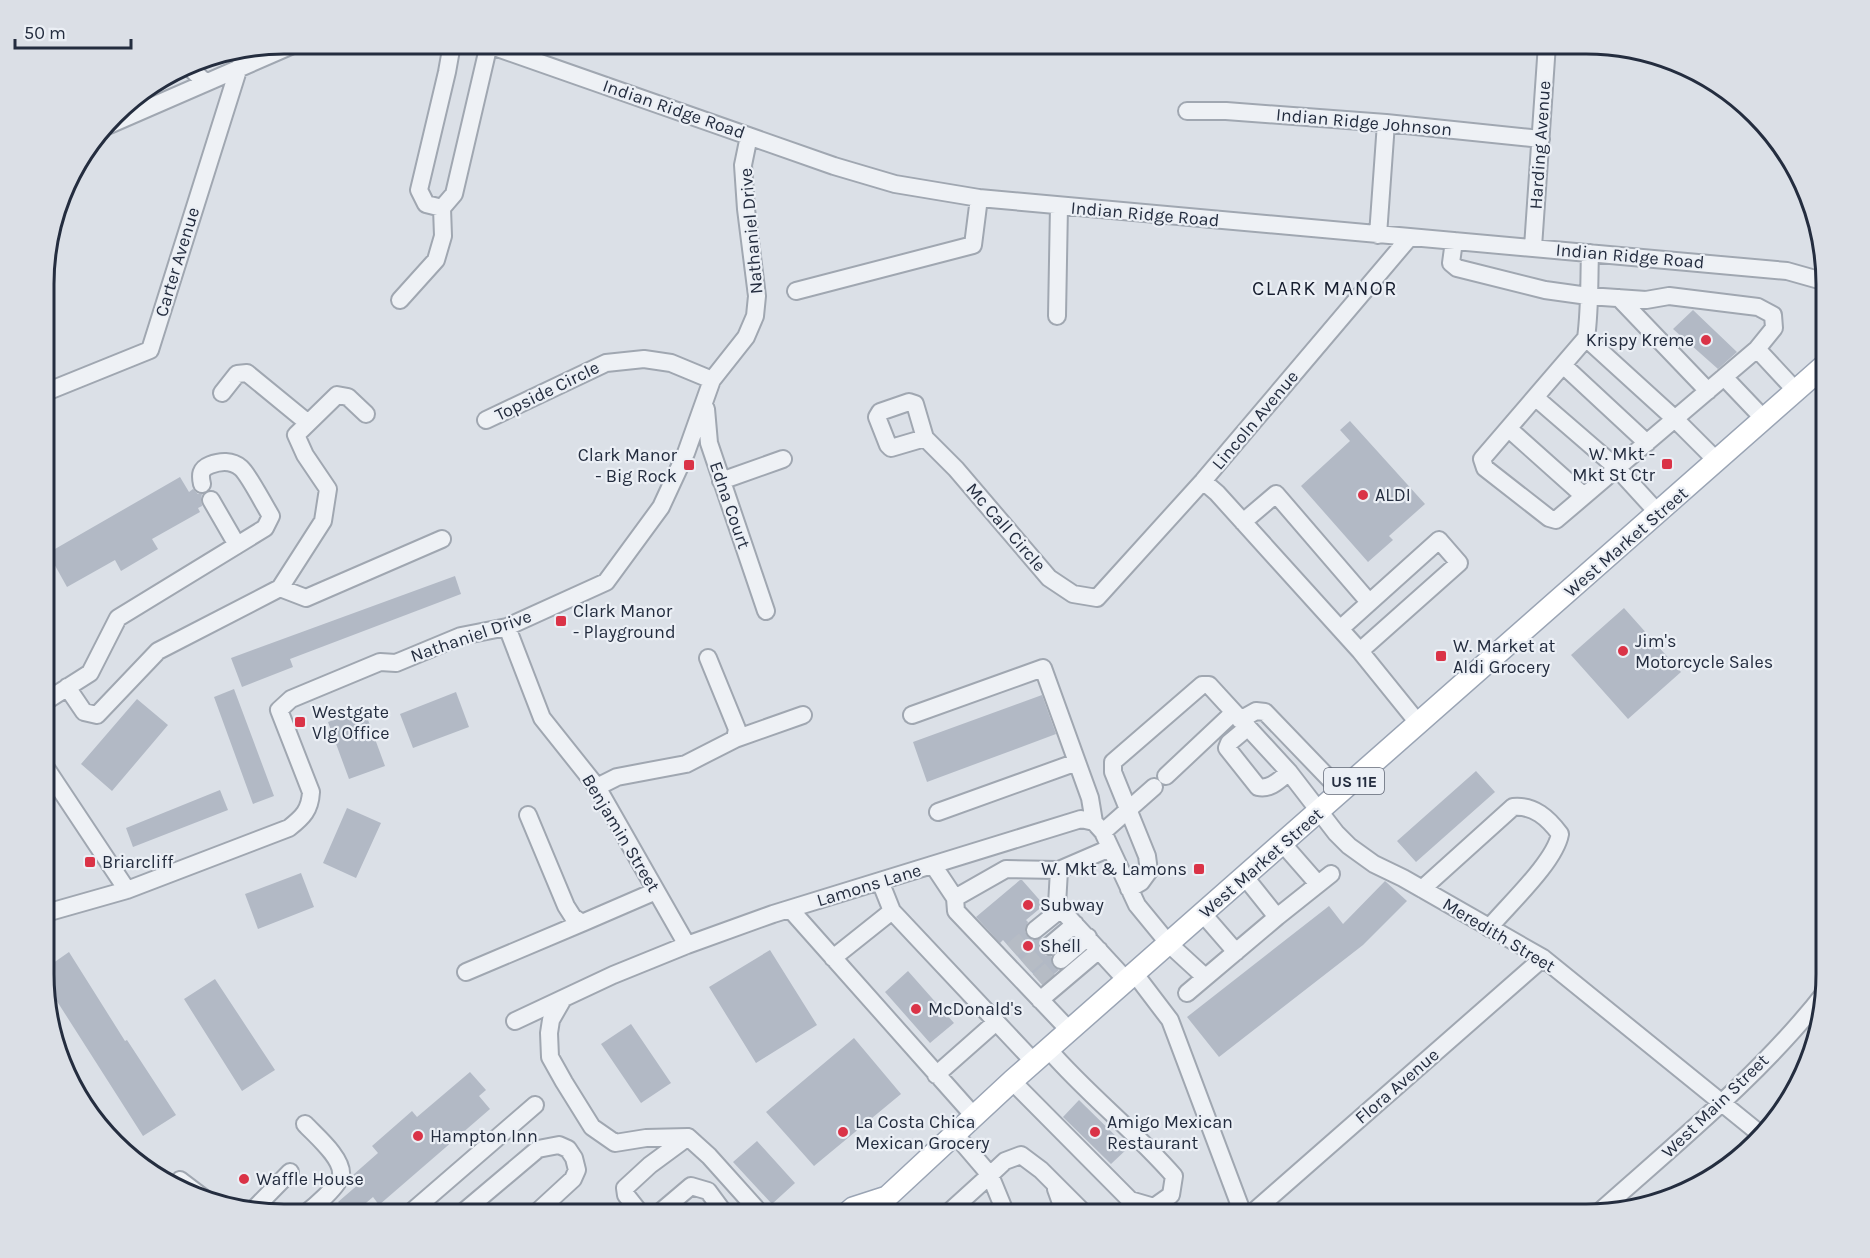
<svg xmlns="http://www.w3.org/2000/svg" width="1870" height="1258" font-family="Karla,sans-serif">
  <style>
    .building { fill: #b2b9c5 }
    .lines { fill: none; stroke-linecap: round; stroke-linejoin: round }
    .minor-tunnel { stroke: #b6bcc5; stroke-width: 16; stroke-dasharray: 16 8; stroke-linecap: butt }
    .minor-casing { stroke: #a0a7b1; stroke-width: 20 }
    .major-casing { stroke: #9aa4b4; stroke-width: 24 }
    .minor { stroke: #eef1f5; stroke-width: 16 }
    .major { stroke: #fff; stroke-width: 21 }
    .poi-dot { fill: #da3347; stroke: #ebeff5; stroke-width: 2 }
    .labels { text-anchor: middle; stroke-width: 4.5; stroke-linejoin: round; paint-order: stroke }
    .shield { fill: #ebeff5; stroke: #606776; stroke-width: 1.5 }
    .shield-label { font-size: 16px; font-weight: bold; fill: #242d3f }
    .street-label { font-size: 18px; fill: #242d3f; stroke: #ebeff5 }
    .poi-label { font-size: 18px; fill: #242d3f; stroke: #ebeff5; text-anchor: start }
    .neighbourhood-label { font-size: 20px; letter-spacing: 1.5px; fill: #171e2f; stroke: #ebeff5 }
    .rim { fill: none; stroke: #242d3f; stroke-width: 3 }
  </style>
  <rect width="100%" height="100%" fill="#dbe0e7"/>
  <!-- building -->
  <path class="building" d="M1693,310L1737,352L1718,369L1673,329Z
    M1350,421L1425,504L1389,536L1393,540L1368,562L1301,486L1350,441L1340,430Z
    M180,477L189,492L193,489L198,494H202L201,499L202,506L198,508L200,512L152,539L158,549L121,571L115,560L67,587L48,553Z
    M455,576L461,594L290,659L293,667L242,687L231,658Z
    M1624,608L1681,672L1628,719L1571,655Z
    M234,689L274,796L253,804L214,697Z
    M456,692L469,727L413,748L400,714Z
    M1042,695L1056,734L927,782L913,742Z
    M137,699L168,725L112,791L81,764Z
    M364,709L385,766L349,779L328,722Z
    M1476,771L1495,792L1416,862L1397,841Z
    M220,790L228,810L133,847L126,828Z
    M347,808L381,823L356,878L323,863Z
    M301,873L314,907L258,929L245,894Z
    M1020,880H1022L1044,905L1026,920L1028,922L1025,932L1032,940L1042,938L1039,947L1041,952L1046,956H1051L1053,966L1059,970L1042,984L1003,940L1000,943L976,917Z
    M1385,881L1407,901L1363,945L1219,1057L1187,1017L1329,906L1343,924Z
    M770,950L817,1025L756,1063L709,987Z
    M69,952L125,1041L127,1040L176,1115L143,1136L46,984V968Z
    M908,971L954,1023L930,1043L885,992Z
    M215,979L275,1070L242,1091L184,999Z
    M631,1024L671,1083L641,1103L601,1044Z
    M854,1038L901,1094L814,1166L766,1112Z
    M470,1072L486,1090L479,1096L490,1109L379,1205L373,1197L353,1214H349L338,1202L360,1183L353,1175L378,1153L372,1146L412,1111L417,1117Z
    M1079,1100L1128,1148L1111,1164L1063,1117Z
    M757,1141L795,1183L772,1204L733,1162Z"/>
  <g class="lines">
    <!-- minor-tunnel -->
    <path class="minor-tunnel" d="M1012,950L1035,930
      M1026,966L1049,946
      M1038,980L1061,960"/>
    <!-- minor casing -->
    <g class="minor-casing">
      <path id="minor" d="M452,44L447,72L419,190L426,204L442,208L454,194L489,44
        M486,44L834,166L895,184L979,198L1787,271L1826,282
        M187,65L205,82
        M1187,111H1226L1386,123L1541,139
        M109,125L295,44
        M1378,235L1386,123
        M1454,241L1451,263L1457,268L1545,290L1588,296L1646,300L1669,296L1758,307L1773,315L1774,328L1757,349L1617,468L1658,513
        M1533,247L1547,44
        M796,291L973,245L979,198
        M1619,298L1708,391
        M400,300L436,260L443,236L442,208
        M1057,316L1059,206
        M1586,338L1675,419L1717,461
        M1757,349L1796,391
        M1563,365L1647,443
        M1724,377L1764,419
        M46,392L150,350L239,67
        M222,393L237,374L247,373L308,423
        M1536,398L1617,468L1556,520L1549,518L1485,468L1482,459L1586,338C1590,310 1589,281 1590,253
        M706,409L709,443L766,611
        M486,420L606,363L644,359L671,363L712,380
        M1509,429L1584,496
        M925,438L891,448L888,445L877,417L880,412L909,402L915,404L925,438L956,469L1049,578L1073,594L1097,598L1203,481L1409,238
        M721,481L783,459
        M1203,481L1217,493L1360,651L1419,724
        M211,500L237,545
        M1243,522L1276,494L1369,602
        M280,588L306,598L442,539
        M507,627L542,718L597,787L687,945
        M1340,629L1439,540L1459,563L1360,651
        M67,687L84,712L97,715L158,651L280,588L323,521L328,489L305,455L296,435L337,395L348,397L366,414
        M46,701L90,673L118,618L265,528L271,516C264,505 249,475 241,468C232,460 220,461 210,465C200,469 200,475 202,484
        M912,715L1043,668L1090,798L1094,822
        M1240,720L1256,711L1265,712L1342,792
        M1247,728L1229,743L1227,748L1258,787C1271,790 1280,779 1289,772
        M735,739L803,715
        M46,768L127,890
        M1166,776L1233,713
        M597,787L617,777L686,764L735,739L737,729L708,658
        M938,812L1077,762
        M528,815L566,906L573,917L582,923L656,891
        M1103,832L1154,787
        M1283,844L1318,884
        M933,865L955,898L956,911L1070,1031
        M1059,870L1057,905L1127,981
        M880,881L892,911L1034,1062
        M1129,889L1141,882L1149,871L1147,856L1113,772V762L1202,685H1209L1289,772L1336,833L1349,846L1374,864L1403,878L1543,958L1759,1133
        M1422,889L1513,807C1534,805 1548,818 1560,834C1555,862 1508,905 1489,928
        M955,898L1006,869L1059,870L1110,848
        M790,909L974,1116
        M46,913L127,890L289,828C303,817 310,810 311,792L279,710L291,699L380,662L396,663L461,636L507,627L606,582L661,507L686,453L712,380L746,337L755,316L757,296L746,209L743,165L749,136
        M1203,914L1236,952
        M1277,917L1331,874
        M1035,930L1061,909
        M1049,946L1075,924
        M833,958L892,911
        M1061,960L1088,937
        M466,972L582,923
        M1135,974L1170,1020L1243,1214
        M1187,993L1277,917L1245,877
        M563,999L551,1020L549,1033L550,1057L564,1082L592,1127L615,1143L646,1138L688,1137L709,1156L761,1214
        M1040,1000L1099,950
        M515,1021L613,975L687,945L773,914L1081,819L1094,822L1103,832L1137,905L1169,944L1205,977
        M936,1075L996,1022
        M1012,1081L1130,1200L1154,1207L1171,1195L1174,1176C1135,1131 1088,1095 1049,1050
        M305,1124C315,1135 343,1158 341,1175C339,1186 314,1207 305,1214
        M180,1180L209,1202
        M1056,1189L1065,1214
        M253,1210L290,1172
        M409,1214L535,1105
        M461,1214L538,1149L559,1145L568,1149L574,1158L577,1170L573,1179L535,1214
        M641,1214L626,1195L625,1188L650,1165L688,1137
        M658,1214L691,1186L708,1191L725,1214
        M947,1214L990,1175L955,1134
        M1006,1214L990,1175L1005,1161L1021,1155L1041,1170L1085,1214
        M1251,1214L1543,958
        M1597,1214C1674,1145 1763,1073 1826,991"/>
    </g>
    <!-- major casing -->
    <g class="major-casing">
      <path id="major" d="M846,1214L853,1208L887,1197
        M879,1214L887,1197L1012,1081L1826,364"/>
    </g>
    <!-- minor -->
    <use href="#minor" class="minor"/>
    <!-- major -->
    <use href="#major" class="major"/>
  </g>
  <!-- markers -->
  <g class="poi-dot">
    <circle cx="1706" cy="340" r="6"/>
    <rect x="1661" y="458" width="12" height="12" rx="3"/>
    <rect x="683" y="459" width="12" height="12" rx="3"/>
    <circle cx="1363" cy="495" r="6"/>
    <rect x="555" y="615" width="12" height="12" rx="3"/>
    <circle cx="1623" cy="651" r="6"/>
    <rect x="1435" y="650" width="12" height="12" rx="3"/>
    <rect x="294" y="716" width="12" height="12" rx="3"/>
    <rect x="84" y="856" width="12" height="12" rx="3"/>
    <rect x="1193" y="863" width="12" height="12" rx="3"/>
    <circle cx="1028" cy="905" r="6"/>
    <circle cx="1028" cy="946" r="6"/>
    <circle cx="916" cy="1009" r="6"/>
    <circle cx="843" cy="1132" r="6"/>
    <circle cx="1095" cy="1132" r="6"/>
    <circle cx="418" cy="1136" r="6"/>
    <circle cx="244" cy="1179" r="6"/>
  </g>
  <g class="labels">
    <!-- shield labels -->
    <rect class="shield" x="1324" y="768" width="60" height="26" rx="4.5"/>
    <g class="shield-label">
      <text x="1354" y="787">US 11E</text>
    </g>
    <!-- street labels -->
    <g class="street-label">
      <text transform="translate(674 109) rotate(19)" y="6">Indian Ridge Road</text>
      <text transform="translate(1364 122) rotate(5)" y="6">Indian Ridge Johnson</text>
      <text transform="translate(1540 145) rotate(-86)" y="6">Harding Avenue</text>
      <text transform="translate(1145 214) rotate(5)" y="6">Indian Ridge Road</text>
      <text transform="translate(751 231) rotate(-95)" y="6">Nathaniel Drive</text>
      <text transform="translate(1630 256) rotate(5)" y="6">Indian Ridge Road</text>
      <text transform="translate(177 262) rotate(-73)" y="6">Carter Avenue</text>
      <text transform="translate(547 391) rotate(-26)" y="6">Topside Circle</text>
      <text transform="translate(1255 420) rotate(-50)" y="6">Lincoln Avenue</text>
      <text transform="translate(730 505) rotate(71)" y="6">Edna Court</text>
      <text transform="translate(1006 527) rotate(49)" y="6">Mc Call Circle</text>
      <text transform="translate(1626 542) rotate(-41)" y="6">West Market Street</text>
      <text transform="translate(471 636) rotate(-19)" y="6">Nathaniel Drive</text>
      <text transform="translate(621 833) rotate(59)" y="6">Benjamin Street</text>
      <text transform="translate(1261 863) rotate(-41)" y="6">West Market Street</text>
      <text transform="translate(869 885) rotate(-17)" y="6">Lamons Lane</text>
      <text transform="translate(1499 935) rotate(31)" y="6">Meredith Street</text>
      <text transform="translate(1397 1086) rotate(-41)" y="6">Flora Avenue</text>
      <text transform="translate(1715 1106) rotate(-44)" y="6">West Main Street</text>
    </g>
    <!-- poi labels -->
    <g class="poi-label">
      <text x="1694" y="346" text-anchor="end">Krispy Kreme</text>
      <text x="1655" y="460" text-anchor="end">W. Mkt -<tspan x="1655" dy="21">Mkt St Ctr</tspan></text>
      <text x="677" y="461" text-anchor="end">Clark Manor<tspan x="677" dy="21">- Big Rock</tspan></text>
      <text x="1375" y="501">ALDI</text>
      <text x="573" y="617">Clark Manor<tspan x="573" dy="21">- Playground</tspan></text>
      <text x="1635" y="647">Jim's<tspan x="1635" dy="21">Motorcycle Sales</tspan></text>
      <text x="1453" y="652">W. Market at<tspan x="1453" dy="21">Aldi Grocery</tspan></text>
      <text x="312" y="718">Westgate<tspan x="312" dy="21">Vlg Office</tspan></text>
      <text x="102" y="868">Briarcliff</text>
      <text x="1187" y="875" text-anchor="end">W. Mkt &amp; Lamons</text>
      <text x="1040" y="911">Subway</text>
      <text x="1040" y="952">Shell</text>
      <text x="928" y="1015">McDonald's</text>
      <text x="855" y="1128">La Costa Chica<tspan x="855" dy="21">Mexican Grocery</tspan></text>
      <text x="1107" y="1128">Amigo Mexican<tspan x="1107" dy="21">Restaurant</tspan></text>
      <text x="430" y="1142">Hampton Inn</text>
      <text x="256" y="1185">Waffle House</text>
    </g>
    <!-- neighbourhood labels -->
    <g class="neighbourhood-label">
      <text x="1325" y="295">CLARK MANOR</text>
    </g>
  </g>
  <!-- crop -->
  <path d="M0 0H1870V1258H0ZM284 54H1586A230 230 0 0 1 1816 284V974A230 230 0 0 1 1586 1204H284A230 230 0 0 1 54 974V284A230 230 0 0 1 284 54Z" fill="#dbdfe6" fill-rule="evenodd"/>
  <path class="rim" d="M284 54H1586A230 230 0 0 1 1816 284V974A230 230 0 0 1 1586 1204H284A230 230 0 0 1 54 974V284A230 230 0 0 1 284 54Z"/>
  <!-- scale -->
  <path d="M15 39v9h116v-9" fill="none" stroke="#242d3f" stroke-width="3"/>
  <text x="24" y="39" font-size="18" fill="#242d3f" stroke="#ebeff5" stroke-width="4.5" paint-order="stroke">50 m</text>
</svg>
